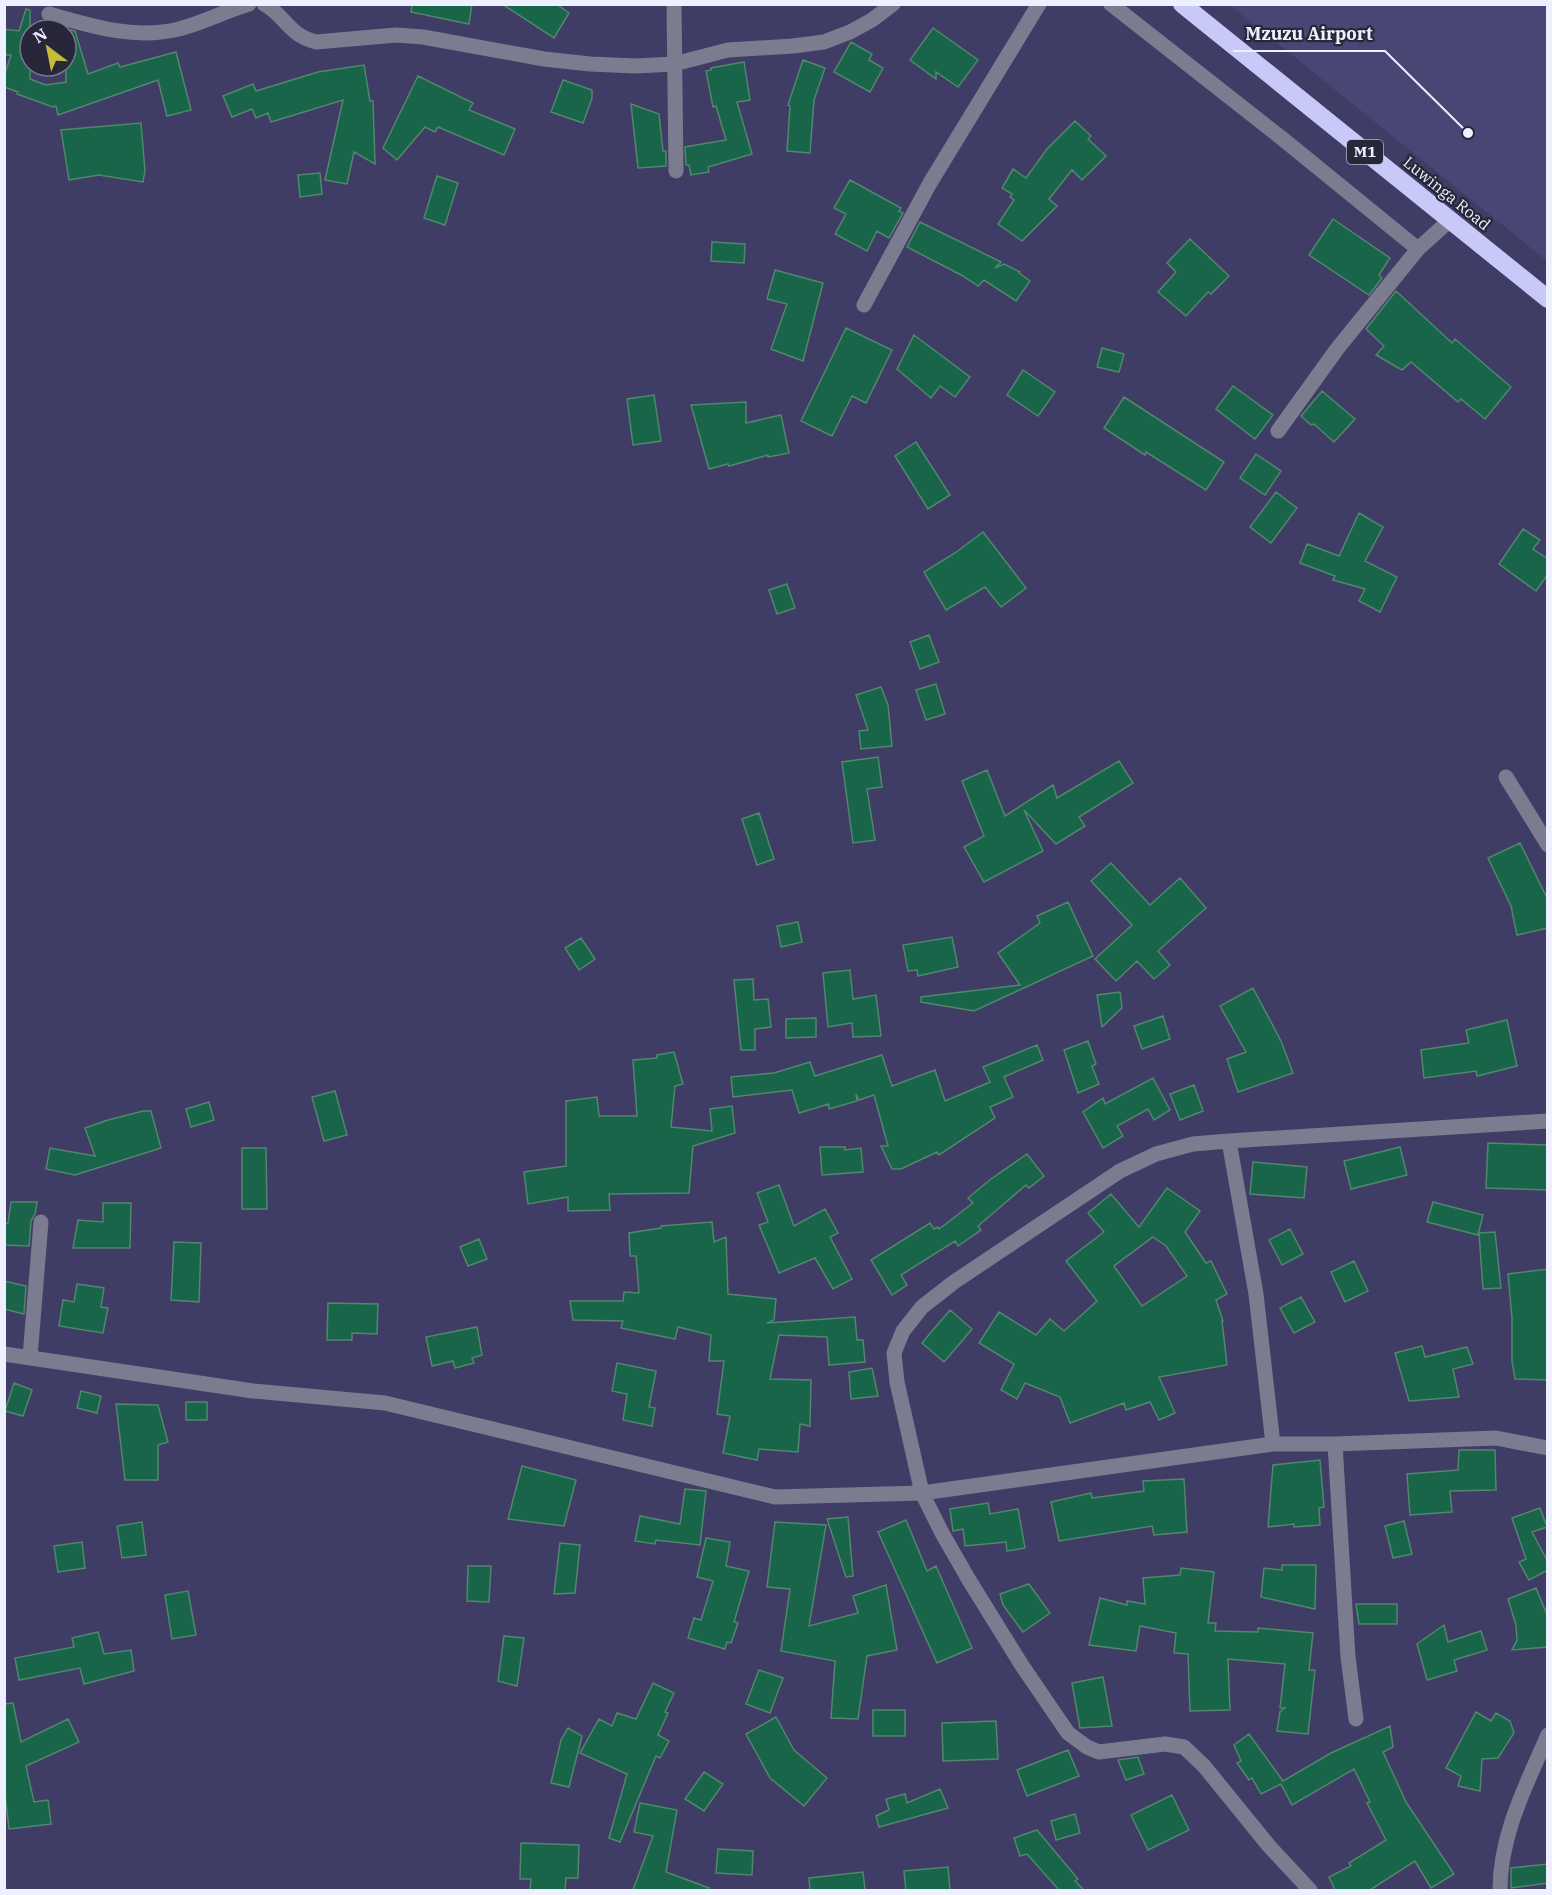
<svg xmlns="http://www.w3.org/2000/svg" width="1552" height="1895" font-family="'IBM Plex Serif',serif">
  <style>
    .built { fill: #484674 }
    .building { fill: #186549; stroke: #52866e; stroke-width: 1.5; fill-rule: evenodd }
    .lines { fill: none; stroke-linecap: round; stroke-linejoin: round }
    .minor { stroke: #7c7c90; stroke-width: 15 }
    .highway { stroke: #c9c9f9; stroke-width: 18 }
    .labels { text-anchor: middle; stroke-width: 4.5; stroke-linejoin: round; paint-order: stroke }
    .shield { fill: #272739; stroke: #b3b4c4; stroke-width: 1.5 }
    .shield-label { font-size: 15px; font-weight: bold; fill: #eff0ff }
    .street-label { font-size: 16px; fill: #eff0ff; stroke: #272739 }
    .leader { fill: none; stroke: #eff0ff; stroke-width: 2 }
    .callout-dot { fill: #eff0ff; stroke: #272739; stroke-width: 2 }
    .callout-label { font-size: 18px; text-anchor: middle; font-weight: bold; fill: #eff0ff; stroke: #272739; stroke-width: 4.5; stroke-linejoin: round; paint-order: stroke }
  </style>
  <rect width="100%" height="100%" fill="#3f3d65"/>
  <!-- built -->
  <path class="built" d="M1230,5H1547V261Z"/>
  <!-- building -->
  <path class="building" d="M412,4H472L469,24L411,12Z
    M502,4H556L569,13L554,38Z
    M26,9L30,10V79L46,85L66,82V29L75,31L88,74L118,63L120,67L176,52L191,110L167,116L158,80L58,115L56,106L53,107L17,94L18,92L4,87V76L11,55H4V29L19,31Z
    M933,28L978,60L958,87L936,72V79L910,60Z
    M851,42L872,54L869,60L883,68L870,92L834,72Z
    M803,60L825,68L814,100L810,153L787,151L790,106L788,105Z
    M744,62L750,100L737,102L752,154L708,167L709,172L691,175L689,165H686L685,147L726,140L716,106L713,107L706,71L711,70V68Z
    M364,65L370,101H373L375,164L354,152L347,184L325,180L343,100L271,122L268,113L256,118L252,109L232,117L223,96L253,84L256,91L318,72Z
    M418,76L473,103L469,110L515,129L504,155L438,127L435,132L425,127L397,160L383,148Z
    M563,80L592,90V98L583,123L551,112Z
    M631,104L659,114L663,151H666V166L638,168Z
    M1075,121L1091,136L1088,139L1106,156L1082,180L1072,170L1049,199L1057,206L1022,241L998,224L1014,200L1010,197L1012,194L1002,188L1013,169L1026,178L1047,149Z
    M141,123L145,171L143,182L99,175L69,180L61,130Z
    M320,173L322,194L300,197L298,175Z
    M437,176L458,183L445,225L424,218Z
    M850,180L901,208L899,211L903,213L889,238L877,231L867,251L835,234L846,214L834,208Z
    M1333,219L1390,258L1379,275L1382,278L1369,295L1309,255Z
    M920,222L1001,262L995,268L1004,264L1020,272L1019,273L1030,281L1016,301L984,280L978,286L963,276L907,247Z
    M1190,239L1229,276L1211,294L1208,292L1186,316L1158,292L1176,272L1167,263Z
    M712,242L745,244L744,263L711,261Z
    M775,270L823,283L803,361L771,349L787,304L767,299Z
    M1396,291L1452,343L1455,339L1511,387L1485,419L1461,399L1458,402L1411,362L1402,370L1376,355L1384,346L1366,329Z
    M846,328L892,350L866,403L852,396L832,436L801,421Z
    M914,335L970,377L955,397L940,386L931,398L897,369Z
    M1102,348L1124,354L1119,372L1097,367Z
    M1023,370L1055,392L1038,416L1007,395Z
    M1233,386L1273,415L1255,439L1216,409Z
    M1322,391L1355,419L1334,442L1314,424L1311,425L1301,416Z
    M654,395L661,441L633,445L627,399Z
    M1124,397L1224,462L1206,490L1146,452L1145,455L1104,428Z
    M746,402V423L781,415L789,453L768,457V455L729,466L728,464L709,469L691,405Z
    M916,442L950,495L928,509L895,456Z
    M1256,454L1281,471L1265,495L1240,478Z
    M1276,492L1297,508L1271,543L1250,527Z
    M1359,513L1383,527L1365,561L1397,577L1380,612L1359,601L1365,589L1333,580L1335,576L1300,563L1307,544L1339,556Z
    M1523,529L1540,540L1533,549L1548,559V574L1536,591L1499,564Z
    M983,532L1026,588L1001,607L985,587L946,610L924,572L955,553Z
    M787,584L795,608L777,614L769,590Z
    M929,635L939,662L920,669L910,642Z
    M936,684L945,714L926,720L916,690Z
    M881,687L888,705L892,746L861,749L859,731L868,730L856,695Z
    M878,757L882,787L867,789L875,840L853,843L842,762Z
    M1119,761L1133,783L1079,817L1085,826L1056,844L1024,810L1043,851L984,882L964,847L984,836L962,781L987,770L1005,816L1053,785L1057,798Z
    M759,813L774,859L757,865L742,819Z
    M1520,843L1548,900V928L1517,935L1511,906L1488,858Z
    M1111,863L1150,905L1180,878L1206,908L1158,951L1170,965L1154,979L1137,961L1116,981L1095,959L1132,925L1091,881Z
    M1068,902L1093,956L974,1011L921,1002V997L1020,985L998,953L1040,923L1037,916Z
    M798,922L802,942L781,947L777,926Z
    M952,937L958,967L918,976L917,970L908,971L903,945Z
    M581,938L595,959L579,970L565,948Z
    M850,970L853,999L876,995L881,1036L853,1037L852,1023L828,1027L823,973Z
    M753,979L754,1000L768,999L771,1027L755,1029V1050H741L734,980Z
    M1253,988L1281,1041L1293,1073L1238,1092L1227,1059L1246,1052L1220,1006Z
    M1120,992L1122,1008L1102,1027L1097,995Z
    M1163,1016L1170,1039L1142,1049L1134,1026Z
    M816,1018V1037L786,1038V1019Z
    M1507,1020L1517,1066L1477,1076L1476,1071L1424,1078L1421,1050L1469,1043L1466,1030Z
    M1088,1041L1096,1064L1092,1066L1099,1084L1078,1093L1064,1050Z
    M1037,1045L1043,1060L1004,1077L1013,1097L990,1107L995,1118L939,1155L937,1152L901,1169H892L881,1146H888L874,1095L859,1100L856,1094L857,1101L829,1109V1104L799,1113L792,1090L733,1097L731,1077L774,1073L810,1062L815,1076L882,1055L892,1086L935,1070L945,1101L990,1082L983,1067Z
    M674,1052L683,1084L675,1086L671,1127L712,1131L710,1109L732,1106L735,1133L693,1146L689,1193L609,1194L610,1210L568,1211V1197L528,1204L524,1172L566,1166V1101L597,1097L599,1116H637L633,1060L657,1058V1055Z
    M1153,1078L1170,1110L1154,1120L1148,1109L1117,1126L1123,1136L1103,1148L1083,1112L1103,1098L1105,1104Z
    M1194,1085L1203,1111L1180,1120L1170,1094Z
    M335,1091L347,1135L324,1141L312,1097Z
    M209,1102L214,1120L191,1127L186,1109Z
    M143,1111H151L161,1148L75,1175L46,1169L50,1148L95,1156L85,1128L108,1120Z
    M1488,1143L1548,1145V1190L1486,1188Z
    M820,1147H845V1150L861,1148L863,1172L822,1175Z
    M1400,1147L1407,1175L1351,1189L1344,1161Z
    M242,1148H266L267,1209H242Z
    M1027,1154L1044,1176L1029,1188L1026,1185L978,1226L981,1230L958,1246L955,1241L901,1275L907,1285L892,1295L871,1260L930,1223L934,1229L938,1227L939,1229L973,1203L968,1198L991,1179Z
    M1253,1162L1307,1167L1304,1198L1250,1194Z
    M779,1185L794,1226L825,1209L838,1233L830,1237L852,1279L833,1289L815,1258L779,1273L759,1225L768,1222L757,1193Z
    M1167,1188L1200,1211L1185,1232L1206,1263L1211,1261L1227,1294L1216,1300L1223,1321H1222L1227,1365L1159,1377L1175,1413L1159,1420L1150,1402L1126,1410L1124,1403L1070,1423L1060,1397L1025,1383L1017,1399L1001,1390L1014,1364L979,1343L999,1312L1036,1335L1050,1319L1064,1331L1097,1301L1066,1261L1104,1232L1088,1213L1111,1194L1139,1227ZM1153,1237L1166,1246L1187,1276L1142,1306L1114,1266Z
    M11,1202H37L35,1214L31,1221L29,1246L4,1245V1224L8,1223Z
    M1433,1202L1483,1215L1478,1235L1427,1222Z
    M103,1203H131L130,1248H73L78,1220L103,1222Z
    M712,1222L714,1242L726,1237L728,1294L776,1299L774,1320L767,1323L855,1317L857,1340H863L865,1362L829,1365L827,1337L779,1335L770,1379L811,1380L810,1426L800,1424L798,1452L759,1449L757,1460L723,1453L730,1416L717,1414L724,1361H709L711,1335L678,1327L675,1339L621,1328L623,1321L573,1320L570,1301H623L624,1292L639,1293L636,1256H630L629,1233L661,1228V1226Z
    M1290,1229L1303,1254L1282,1265L1269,1240Z
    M1495,1232L1501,1288L1483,1289L1479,1233Z
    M479,1239L487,1259L468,1266L460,1247Z
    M174,1242L201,1243L199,1302L171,1300Z
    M1354,1261L1368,1291L1345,1302L1331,1272Z
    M1548,1269V1380L1515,1379L1512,1361V1318L1508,1274Z
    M4,1281L26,1286L24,1314L4,1309Z
    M77,1284L104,1288L101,1307L108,1308L103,1333L59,1326L63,1300L74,1302Z
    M1301,1297L1315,1322L1294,1333L1280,1308Z
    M328,1303L378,1304L377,1334L352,1333V1340H327Z
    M950,1310L972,1329L944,1362L922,1343Z
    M477,1327L482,1355L472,1358L474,1363L455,1368L453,1361L432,1366L426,1337Z
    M1422,1346L1425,1357L1467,1347L1473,1364L1453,1369L1459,1397L1409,1401L1395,1353Z
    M617,1363L656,1371L649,1407L655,1408L652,1426L623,1420L627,1394L612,1391Z
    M872,1368L878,1396L851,1399L849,1372Z
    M14,1383L32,1390L23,1416L5,1411Z
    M81,1391L101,1396L97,1413L77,1408Z
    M186,1402H207V1420H186Z
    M116,1404L158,1405L168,1442L158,1445V1480H125Z
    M1459,1450H1495L1496,1490L1450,1491L1452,1512L1410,1515L1407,1474L1458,1470Z
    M1320,1460L1324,1507L1319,1508L1320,1525L1294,1527V1524L1268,1527L1273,1465Z
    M522,1466L576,1480L564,1526L508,1519Z
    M1184,1479L1187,1532L1154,1535L1152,1526L1059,1541L1051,1502L1091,1493L1092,1498L1144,1491L1143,1481Z
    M685,1489L706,1491L700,1545L656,1540L655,1544L635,1541L640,1516L680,1524Z
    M988,1503L990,1514L1018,1509L1025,1548L1007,1551L1006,1542L965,1546L963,1529L953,1531L950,1509Z
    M1540,1508L1547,1527L1532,1532L1548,1562V1570L1529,1580L1519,1562L1526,1559L1512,1518Z
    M848,1517L853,1576L846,1577L827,1519Z
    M906,1520L927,1571L936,1566L972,1648L937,1663L878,1532Z
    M1404,1521L1412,1554L1393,1558L1385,1526Z
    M142,1522L146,1555L122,1558L117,1526Z
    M775,1522L826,1525L809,1626L858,1613L853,1596L886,1585L897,1650L867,1656L858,1719L831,1718L835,1661L781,1651L790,1589L767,1587Z
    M706,1538L730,1542L726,1566L749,1571L734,1622L738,1623L731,1643L727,1642L725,1649L688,1638L694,1618L701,1620L713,1581L697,1577Z
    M82,1542L85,1568L58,1572L54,1546Z
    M560,1543L580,1545L575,1593L554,1594Z
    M1282,1565H1316L1315,1609L1261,1597L1264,1568L1282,1570Z
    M468,1566H491L489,1602L467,1601Z
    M1181,1568L1214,1572L1208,1623H1216L1215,1631L1258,1632V1628L1313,1633L1309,1670H1315L1308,1734L1277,1731L1280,1712L1285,1708H1280L1285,1664L1228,1659L1230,1710L1190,1711L1188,1654L1174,1653L1176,1633L1140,1626L1136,1651L1089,1645L1100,1598L1127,1605V1601L1145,1604L1143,1578L1180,1575Z
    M1029,1584L1050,1613L1023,1632L1003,1605L1000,1594Z
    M1536,1588L1548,1617V1647L1512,1650L1517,1640L1516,1625L1508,1599Z
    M188,1591L196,1635L172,1639L165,1595Z
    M1356,1604H1397V1624H1359Z
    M1444,1625L1448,1642L1481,1631L1487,1650L1454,1660L1457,1671L1427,1680L1417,1644Z
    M98,1632L104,1654L131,1650L134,1671L84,1684L80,1668L19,1680L15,1658L74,1647L72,1638Z
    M504,1636L524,1638L517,1686L498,1681Z
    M759,1670L783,1678L770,1713L746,1704Z
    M1103,1677L1112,1726L1080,1728L1072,1683Z
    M653,1683L674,1693L665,1712L668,1713L658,1735L669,1741L660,1758L656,1756L620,1842L609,1838L627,1774L580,1753L599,1719L612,1726L617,1713L636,1719Z
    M13,1703L21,1742L68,1719L79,1742L26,1766L34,1802L48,1800L51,1824L9,1829L4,1785V1704Z
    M873,1710H905V1736H873Z
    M1476,1712L1491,1721L1496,1713L1510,1721L1514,1733L1498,1758L1482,1759L1480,1791L1458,1786L1461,1776L1446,1768Z
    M776,1717L794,1750L827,1778L804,1806L770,1778L746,1734Z
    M996,1721L998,1759L943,1761L942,1723Z
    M1390,1726L1393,1747L1383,1752L1406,1802L1454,1874L1431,1888L1415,1861L1370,1890H1335L1329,1877L1351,1866L1349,1863L1386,1840L1367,1803L1370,1802L1354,1769L1292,1805L1281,1784L1261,1794L1252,1778L1249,1780L1237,1763L1241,1761L1234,1745L1249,1734L1283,1781L1331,1753Z
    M568,1728L582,1736L569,1787L551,1783L561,1740Z
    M1068,1750L1079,1776L1027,1796L1017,1770Z
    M1138,1757L1144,1774L1126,1780L1118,1760Z
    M704,1772L723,1784L704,1811L685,1799Z
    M940,1789L948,1808L879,1827L876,1816L889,1810L886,1799L905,1794L907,1803Z
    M1172,1795L1189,1830L1148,1850L1131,1815Z
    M640,1803L677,1810L666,1872L709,1888L708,1890H633L653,1836L634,1832Z
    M1075,1814L1080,1833L1056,1840L1051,1821Z
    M1037,1830L1078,1879L1075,1881L1084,1890H1059L1027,1854L1020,1856L1014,1838Z
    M521,1843L579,1845L578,1878H566L565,1890H530L531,1879H520Z
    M718,1849L753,1851L752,1875L716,1873Z
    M1548,1864V1883L1511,1888V1868Z
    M948,1867L950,1890H906L904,1871Z
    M863,1872L865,1890H810L809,1878Z"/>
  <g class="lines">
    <!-- minor -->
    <path class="minor" d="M264,4C286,16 288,35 316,42L396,35L423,37L544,59L590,64L636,66L674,64L728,50L793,46L824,42L850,32L872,20L893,4
      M674,4L676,171
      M1111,4L1284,140L1418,249L1450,220
      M49,14C92,26 134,40 179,29C203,23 225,11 249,4
      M864,305L930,183L1039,4
      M1278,431L1337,349L1418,249
      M1506,777L1548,845
      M1229,1141L1193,1144L1156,1154L1120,1171L954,1282L922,1307L903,1331L894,1353L897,1382L922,1493L942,1533L969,1580L1021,1664L1068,1733L1087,1747L1099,1752L1165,1744L1184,1747L1204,1766L1269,1846L1310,1890
      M4,1354L253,1391L385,1403L775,1497L922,1493L1273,1444H1335L1496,1438L1548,1448
      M30,1357L41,1222
      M1273,1444L1256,1294L1229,1141L1548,1121
      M1335,1444L1348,1657L1356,1719
      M1500,1890C1500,1835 1526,1785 1548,1735"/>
    <!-- highway -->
    <path class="highway" d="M1182,4L1548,299"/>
  </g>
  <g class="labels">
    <!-- shield labels -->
    <rect class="shield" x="1347" y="140" width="36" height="24" rx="4.5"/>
    <g class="shield-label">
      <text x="1365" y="157">M1</text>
    </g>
    <!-- street labels -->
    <g class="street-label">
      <text transform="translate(1447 193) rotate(39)" y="6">Luwinga Road</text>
    </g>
  </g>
  <!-- callouts -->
  <path class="leader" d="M1468 133L1385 51H1233"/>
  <circle class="callout-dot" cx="1468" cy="133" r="6"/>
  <g class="callout-label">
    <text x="1309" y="40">Mzuzu Airport</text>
  </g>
  <!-- border -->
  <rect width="1552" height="1895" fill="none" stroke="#eff0ff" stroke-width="12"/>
  <!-- north arrow -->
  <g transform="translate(48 48) rotate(328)"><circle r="28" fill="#272739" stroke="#777788" stroke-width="1.5"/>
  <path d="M0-4.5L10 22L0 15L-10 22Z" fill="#c7bb3c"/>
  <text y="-9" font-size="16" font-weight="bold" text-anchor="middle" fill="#eff0ff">N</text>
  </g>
</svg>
